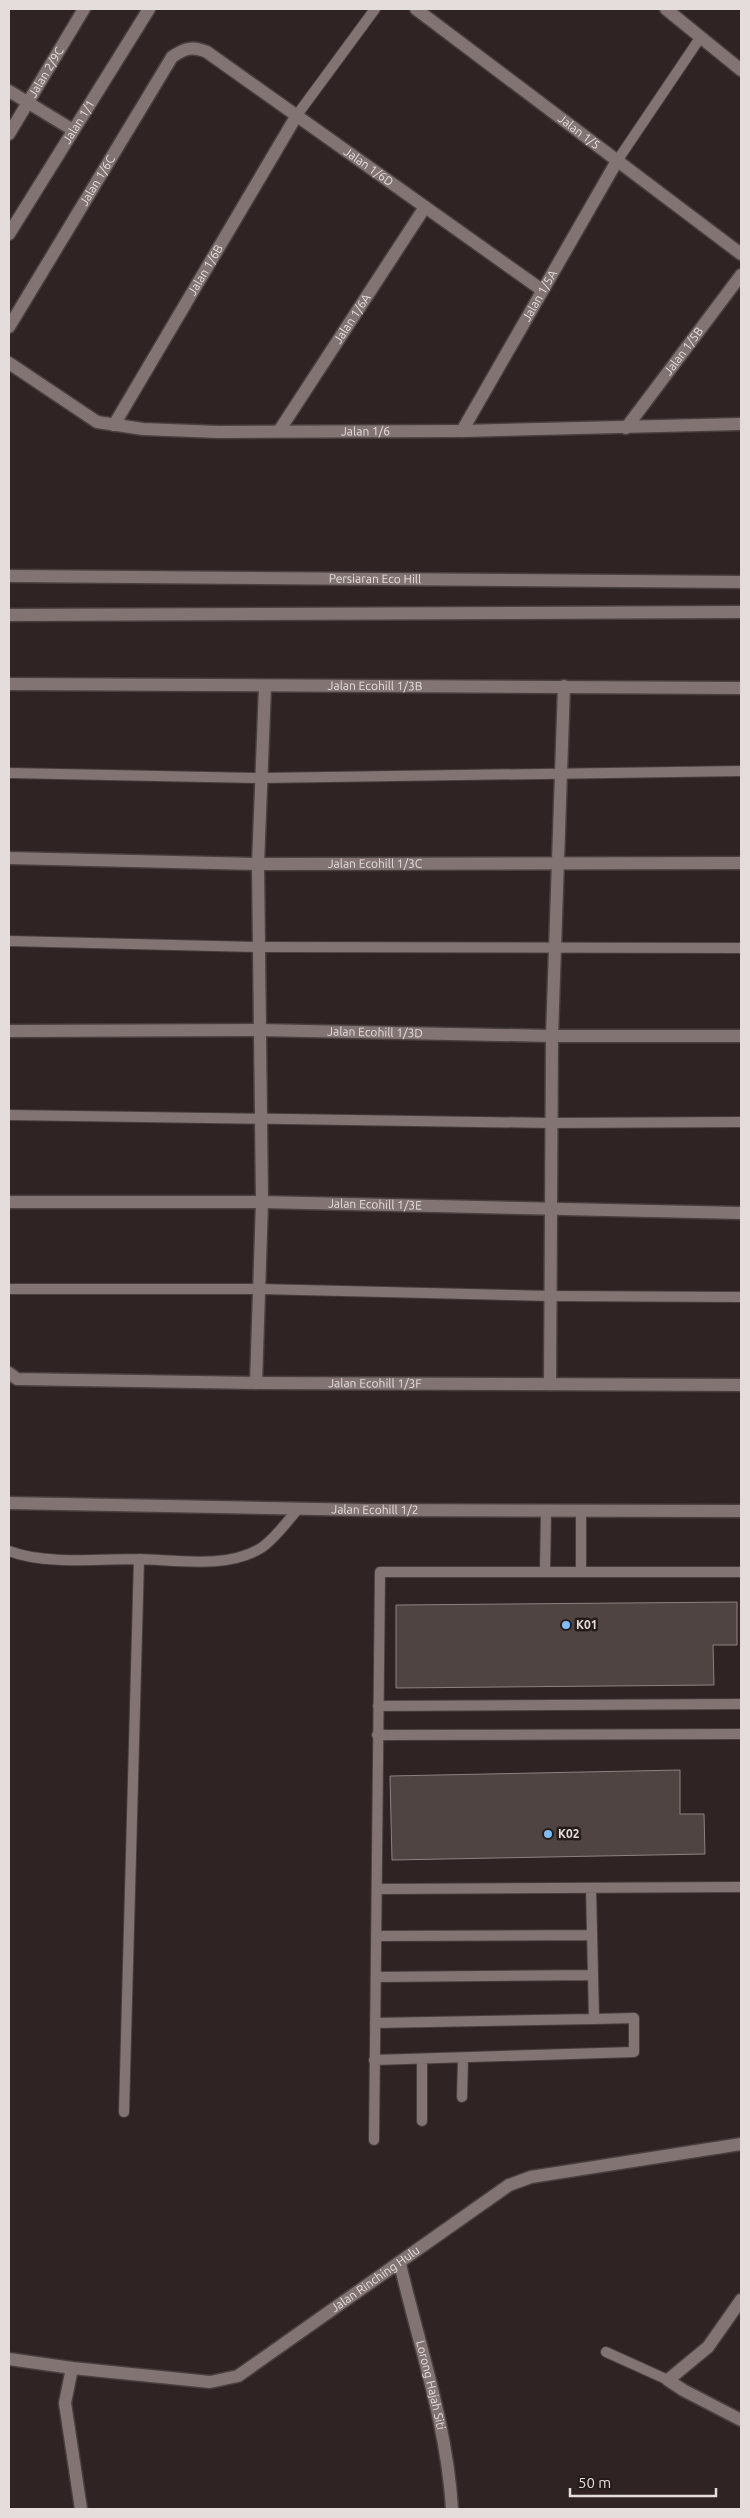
<svg xmlns="http://www.w3.org/2000/svg" width="750" height="2518" font-family="Ubuntu,sans-serif">
  <style>
    .building { fill: #504442; stroke: #8f8180 }
    .lines { fill: none; stroke-linecap: round; stroke-linejoin: round }
    .lane-casing { stroke: #483f3e; stroke-width: 12 }
    .street-casing { stroke: #483f3e; stroke-width: 15 }
    .secondary-casing { stroke: #483f3e; stroke-width: 15 }
    .lane { stroke: #827473; stroke-width: 10 }
    .street { stroke: #827473; stroke-width: 12 }
    .secondary { stroke: #827473; stroke-width: 12 }
    .poi-dot { fill: #7fbdfa; stroke: #251b19; stroke-width: 2 }
    .labels { text-anchor: middle; stroke-width: 5; stroke-linejoin: round; paint-order: stroke }
    .street-label { font-size: 12px; fill: #e5dddc; stroke: #251b19 }
    .poi-label { font-size: 12px; font-weight: bold; fill: #e5dddc; stroke: #251b19; text-anchor: start }
  </style>
  <rect width="100%" height="100%" fill="#2f2423"/>
  <!-- building -->
  <path class="building" d="M737,1602V1645H713L714,1685L396,1688V1605Z
    M680,1770V1814H704L705,1854L392,1860L390,1776Z"/>
  <g class="lines">
    <!-- lane casing -->
    <g class="lane-casing">
      <path id="lane" d="M297,115L375,9
        M617,161L700,38
        M9,773L261,778L741,771
        M9,941L259,947L741,948
        M9,1115L551,1123L741,1122
        M9,1289H260L550,1296L741,1297
        M9,1551C45,1565 100,1559 139,1559
        M545,1572H741
        M581,1572V1511
        M378,1706L741,1704
        M377,1735L741,1734
        M377,1889L741,1887
        M376,1936L592,1935
        M376,1977L593,1975
        M375,2023L594,2019L591,1888
        M374,2060L634,2052V2018L594,2019
        M462,2097L463,2058
        M124,2112L139,1559C177,1560 227,1569 261,1548C275,1539 288,1520 299,1508
        M422,2121V2059
        M374,2140L380,1572H545L546,1511
        M606,2352L668,2380"/>
    </g>
    <!-- street casing -->
    <g class="street-casing">
      <g id="street">
        <path id="s1" d="M416,9L741,254"/>
        <path d="M666,9L741,70"/>
        <path d="M9,91L73,130"/>
        <path id="s2" d="M9,134L84,9"/>
        <path id="s3" d="M9,234L149,9"/>
        <path id="s4" d="M9,327L172,57C185,48 192,46 207,52L542,290"/>
        <path id="s5" d="M9,363L97,422L143,429L219,432L462,431L741,424"/>
        <path id="s6" d="M114,425L297,115"/>
        <path id="s7" d="M626,428L741,275"/>
        <path id="s8" d="M279,431L425,207"/>
        <path id="s9" d="M462,431L617,161"/>
        <path id="s10" d="M9,684L741,688"/>
        <path id="s11" d="M9,858L258,864L741,863"/>
        <path id="s12" d="M9,1031L259,1030L552,1036H741"/>
        <path id="s13" d="M9,1202H262L741,1213"/>
        <path id="s14" d="M9,1373L17,1379L256,1383L741,1385"/>
        <path d="M256,1383L262,1202L258,864L265,687"/>
        <path d="M550,1384L552,1036L564,686"/>
        <path id="s15" d="M400,2264C419,2345 447,2425 452,2509"/>
        <path d="M741,2300L708,2347L668,2380L683,2390L741,2420"/>
        <path id="s16" d="M9,2359L72,2368L210,2382L238,2376L509,2185L531,2177L741,2144"/>
        <path d="M72,2368L65,2403L81,2509"/>
      </g>
    </g>
    <!-- secondary casing -->
    <g class="secondary-casing">
      <g id="secondary">
        <path id="s17" d="M9,576L741,582"/>
        <path d="M9,615L741,612"/>
        <path id="s18" d="M9,1503L367,1510L741,1511"/>
      </g>
    </g>
    <!-- lane -->
    <use href="#lane" class="lane"/>
    <!-- street -->
    <use href="#street" class="street"/>
    <!-- secondary -->
    <use href="#secondary" class="secondary"/>
  </g>
  <!-- markers -->
  <g class="poi-dot">
    <circle cx="566" cy="1625" r="5"/>
    <circle cx="548" cy="1834" r="5"/>
  </g>
  <g class="labels">
    <!-- street labels -->
    <g class="street-label">
      <text dy="4" stroke="none"><textPath href="#s2" startOffset="72">Jalan 2/9C</textPath></text>
      <text dy="4" stroke="none"><textPath href="#s3" startOffset="132">Jalan 1/1</textPath></text>
      <text dy="4" stroke="none"><textPath href="#s1" startOffset="204">Jalan 1/5</textPath></text>
      <text dy="4" stroke="none"><textPath href="#s4" startOffset="551">Jalan 1/6D</textPath></text>
      <text dy="4" stroke="none"><textPath href="#s4" startOffset="171">Jalan 1/6C</textPath></text>
      <text dy="4" stroke="none"><textPath href="#s6" startOffset="180">Jalan 1/6B</textPath></text>
      <text dy="4" stroke="none"><textPath href="#s9" startOffset="156">Jalan 1/5A</textPath></text>
      <text dy="4" stroke="none"><textPath href="#s8" startOffset="134">Jalan 1/6A</textPath></text>
      <text dy="4" stroke="none"><textPath href="#s7" startOffset="96">Jalan 1/5B</textPath></text>
      <text dy="4" stroke="none"><textPath href="#s5" startOffset="375">Jalan 1/6</textPath></text>
      <text dy="4" stroke="none"><textPath href="#s17" startOffset="366">Persiaran Eco Hill</textPath></text>
      <text dy="4" stroke="none"><textPath href="#s10" startOffset="366">Jalan Ecohill 1/3B</textPath></text>
      <text dy="4" stroke="none"><textPath href="#s11" startOffset="366">Jalan Ecohill 1/3C</textPath></text>
      <text dy="4" stroke="none"><textPath href="#s12" startOffset="366">Jalan Ecohill 1/3D</textPath></text>
      <text dy="4" stroke="none"><textPath href="#s13" startOffset="366">Jalan Ecohill 1/3E</textPath></text>
      <text dy="4" stroke="none"><textPath href="#s14" startOffset="368">Jalan Ecohill 1/3F</textPath></text>
      <text dy="4" stroke="none"><textPath href="#s18" startOffset="366">Jalan Ecohill 1/2</textPath></text>
      <text dy="4" stroke="none"><textPath href="#s16" startOffset="399">Jalan Rinching Hulu</textPath></text>
      <text dy="4" stroke="none"><textPath href="#s15" startOffset="125">Lorong Hajah Siti</textPath></text>
    </g>
    <!-- poi labels -->
    <g class="poi-label">
      <text x="576" y="1629">K01</text>
      <text x="558" y="1838">K02</text>
    </g>
  </g>
  <!-- border -->
  <rect width="750" height="2518" fill="none" stroke="#e5dddc" stroke-width="20"/>
  <!-- scale -->
  <path d="M570 2488v8h146v-8" fill="none" stroke="#e5dddc" stroke-width="2.5"/>
  <text x="578" y="2488" font-size="15" fill="#e5dddc" stroke="#251b19" stroke-width="4" paint-order="stroke">50 m</text>
</svg>
